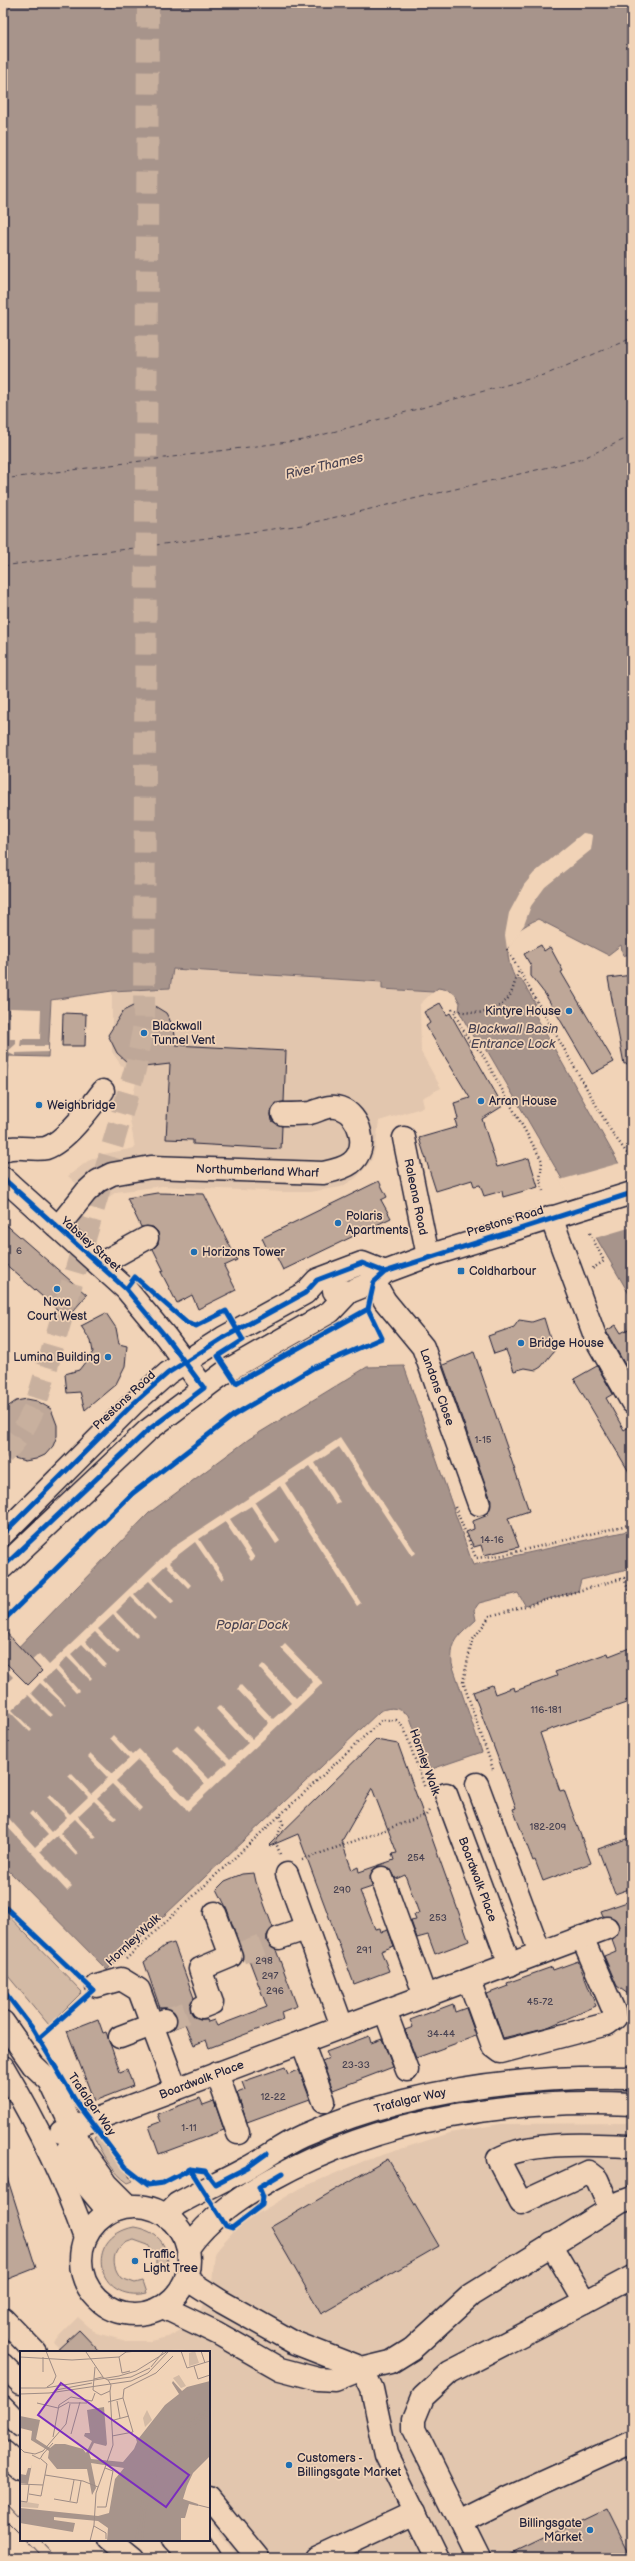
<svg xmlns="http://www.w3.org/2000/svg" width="635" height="2561" font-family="'Balsamiq Sans',sans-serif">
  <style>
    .built { fill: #e2c6ae }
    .green { fill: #d3baa5; stroke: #7a6e70 }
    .water { fill: #a7948b; stroke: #72666b }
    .pier { fill: #f1d3b7 }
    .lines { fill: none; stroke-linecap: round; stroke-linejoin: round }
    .ferry { stroke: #4a4453; stroke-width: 1; stroke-dasharray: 5 4; stroke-linecap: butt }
    .building { fill: #bea798; stroke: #22223b; fill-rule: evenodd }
    .minor-tunnel { stroke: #c8b09e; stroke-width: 22; stroke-dasharray: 22 11; stroke-linecap: butt }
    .highway-tunnel { stroke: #c8b09e; stroke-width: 22; stroke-dasharray: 22 11; stroke-linecap: butt }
    .minor-casing { stroke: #22223b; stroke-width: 25 }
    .major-casing { stroke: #22223b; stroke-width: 25 }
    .highway-casing { stroke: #22223b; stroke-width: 25 }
    .path { stroke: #22223b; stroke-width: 2.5; stroke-dasharray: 1 3; stroke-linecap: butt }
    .minor { stroke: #f1d3b7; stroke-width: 22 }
    .major { stroke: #f1d3b7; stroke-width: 22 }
    .highway { stroke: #f1d3b7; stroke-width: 22 }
    .tram { stroke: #22223b; stroke-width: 1 }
    .cycleway-casing { stroke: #f1d3b7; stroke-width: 8 }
    .cycleway { stroke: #0057b8; stroke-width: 5 }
    .poi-dot { fill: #1f6fb2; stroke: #f1d3b7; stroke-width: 1.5 }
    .labels { text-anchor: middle; stroke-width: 3.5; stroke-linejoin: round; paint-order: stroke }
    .number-label { font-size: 10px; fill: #494352 }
    .poi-label { font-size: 12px; fill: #22223b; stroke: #f1d3b7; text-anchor: start }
    .street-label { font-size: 12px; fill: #22223b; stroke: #f1d3b7 }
    .water-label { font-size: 13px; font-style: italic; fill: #4a4453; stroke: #f1d3b7 }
    .inset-river { fill: none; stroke: #a7948b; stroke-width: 2 }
    .inset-road { fill: none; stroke: #9e8c85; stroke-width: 1 }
    .view { fill: #7b2cbf; fill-opacity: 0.15; stroke: #7b2cbf; stroke-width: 2 }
    .inset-edge { fill: none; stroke: #22223b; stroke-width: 2 }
  </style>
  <rect width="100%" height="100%" fill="#f1d3b7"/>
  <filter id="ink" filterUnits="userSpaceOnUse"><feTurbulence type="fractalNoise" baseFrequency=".025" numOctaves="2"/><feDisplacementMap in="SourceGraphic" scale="8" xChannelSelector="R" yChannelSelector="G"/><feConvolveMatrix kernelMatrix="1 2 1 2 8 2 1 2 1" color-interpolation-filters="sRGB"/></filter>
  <g filter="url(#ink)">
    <!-- built -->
    <path class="built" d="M173,969L382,982V989L433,992L420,1004L421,1052L441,1088L422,1098L424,1107L379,1121L375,1150L371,1161L356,1178L341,1187L309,1192H283L162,1186L116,1192L105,1200L101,1207L68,1176L88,1161L104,1154L135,1148L129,1114L138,1073L121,1065L112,1052V991L170,988Z
      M632,2123V2558H239L209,2521V2352H63L53,2342L78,2317L96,2333L126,2341H150L168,2337L188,2326L201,2309L211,2290L215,2254L219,2247L233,2232L245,2221L301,2188L364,2161L450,2133L500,2124Z"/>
    <!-- green -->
    <path class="green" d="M3,1910L82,1992L49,2025L3,1970Z
      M97,2135L98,2136L133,2181L128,2183C113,2173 101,2153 94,2137Z
      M134,2227C157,2231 168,2243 168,2267L156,2265V2257L148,2245L134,2240C114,2244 108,2262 121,2278L135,2283L143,2281L147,2293C96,2304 82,2237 134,2227Z"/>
    <!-- water -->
    <path class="water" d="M3,3H632V953L623,956L621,945L608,955L538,919C507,933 501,948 515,978L521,979L535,1003L532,1009L632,1187V1299L481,1040L476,1042L459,1011L460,1003L455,994L449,990L438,988L433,992L382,989V982L173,969L170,988L112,991L51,1000L48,1057L9,1056L3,1094Z
      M404,1366L473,1565L632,1530V1568L581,1580L578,1591L525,1605L518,1593L479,1603L474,1610L476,1620C460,1635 450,1640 452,1664L482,1752L429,1770L409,1715C399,1708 392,1706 380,1711L107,1970L3,1865V1663L149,1513L249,1439L367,1367Z"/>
    <!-- pier -->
    <path class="pier" d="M583,833L590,834L593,836L591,850L545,887L531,906L524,925L507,949L505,935L509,913L524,885L534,873Z
      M10,1008L41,1009L40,1039H21L20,1046H48V1052L16,1053L15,1056L7,1052L16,1044V1039H10Z
      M620,1163L632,1183V1227L595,1238L560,1180Z
      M340,1438L416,1553L412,1556L339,1447L315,1463L340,1502L336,1505L310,1466L285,1483L361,1603L357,1606L280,1486L255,1503L280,1541L276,1544L251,1506L230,1519L255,1558L251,1561L225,1522L199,1539L225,1578L221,1580L195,1542L169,1562L191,1585L188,1588L166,1565L152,1578L174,1601L172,1604L149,1581L134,1594L156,1618L154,1620L131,1597L116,1612L138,1635L136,1638L113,1615L98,1629L120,1652L117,1654L95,1632L85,1641L107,1665L104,1667L82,1644L71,1654L92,1678L90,1680L67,1657L58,1667L79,1691L76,1693L55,1670L43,1680L66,1704L64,1705L40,1683L31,1693L53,1715L50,1717L28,1695L12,1710L32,1730L30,1732L10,1712L3,1719V1687L13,1677L3,1667V1661L17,1674L39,1654L49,1665L172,1548Z
      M285,1644L323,1683L188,1811L138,1760L116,1781L142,1808L139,1811L112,1784L97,1798L117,1818L114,1820L94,1801L78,1816L97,1837L94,1839L75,1819L60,1833L79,1854L76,1856L57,1836L40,1851L72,1886L67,1891L3,1822V1812L35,1847L48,1835L29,1814L32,1811L51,1832L67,1817L47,1797L50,1794L70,1814L88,1797L68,1776L71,1773L91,1794L108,1778L88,1757L91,1754L112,1774L129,1759L110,1738L113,1735L132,1755L139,1749L188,1800L205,1784L172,1750L177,1746L209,1779L227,1763L194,1730L198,1726L230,1759L248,1743L216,1709L220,1705L252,1739L269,1723L237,1689L241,1685L273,1719L291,1703L259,1668L263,1664L296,1698L313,1682L281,1648Z"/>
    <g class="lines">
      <!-- ferry -->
      <path class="ferry" d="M3,479L303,440L547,374L632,338
        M3,566L302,525L579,460L632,436"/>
    </g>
    <!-- building -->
    <path class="building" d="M541,945L544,951L550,947L563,971L561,972L614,1062L592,1074L545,994L531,976V966L524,954Z
      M632,975V1063L624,1064L608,978Z
      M440,1003L447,1015L450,1013L503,1106L482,1119L497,1167L529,1158L538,1187L503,1197L502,1191L484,1196L480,1185L474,1186L472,1180L436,1191L419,1138L457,1127L455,1120L458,1119L454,1103L470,1098L426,1026L430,1023L424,1012Z
      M137,1004L153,1005L166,1013L174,1028L176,1045L286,1051L284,1102L276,1103L271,1114L272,1121L282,1126L281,1149L193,1144V1140L166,1139L170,1064L144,1067L128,1063L117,1053L108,1035L123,1011Z
      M63,1013L86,1014L85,1046H62Z
      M379,1181L387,1197L381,1200L391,1218L283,1270L274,1252L270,1255L262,1238Z
      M157,1193L204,1194L237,1260L224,1266L236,1290L198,1309L192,1295L177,1303L161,1272L164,1271L153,1249L158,1244V1232L153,1227H141L127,1198Z
      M3,1222L87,1295L67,1318L3,1262Z
      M106,1313L116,1328L119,1344L127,1346L125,1366L116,1384L85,1410L80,1392L67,1393L65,1374L79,1370L93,1352L91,1341L81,1326Z
      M544,1318L554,1351L541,1367L536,1370L525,1368L514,1371L506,1350L494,1354L488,1336L514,1327L519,1320L532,1322Z
      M616,1325L621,1333L632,1327V1377L606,1331Z
      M474,1352L529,1511L508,1518L519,1547L484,1555L481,1545L474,1547L466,1532L474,1529L473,1521L488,1515L491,1500L443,1365Z
      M597,1366L613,1394L606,1398L624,1430L632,1425V1477L574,1379Z
      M27,1399L37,1401L51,1409L57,1425V1436L53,1446L45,1455L36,1459L25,1461L14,1458L3,1451V1410L16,1401Z
      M3,1629L42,1671L28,1685L3,1660Z
      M632,1647V1699L625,1701L626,1703L540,1733L560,1791L564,1790L591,1863L543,1881L535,1860L533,1861L513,1809L516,1808L509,1787L473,1692L492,1685L495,1694L514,1687L515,1691L557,1676L555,1672L608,1653L609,1656Z
      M376,1740L398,1744L469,1941L435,1954L428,1935L417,1938L411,1921L416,1920L414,1915L419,1913L405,1875L396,1879L390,1868L378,1866L370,1875L372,1887L360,1891L375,1929L380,1928L381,1932L388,1930L394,1946L381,1951L389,1971L354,1984L298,1834L270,1846L269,1845ZM372,1788L397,1853L392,1854L394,1860L359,1872L358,1867L352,1870L341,1840L343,1839Z
      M632,1837V1888L615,1894L598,1849Z
      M254,1873L256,1882L273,1928L267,1935V1942L276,1950L297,2006L281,2012L283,2020L209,2048L206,2040L194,2045L185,2024L175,2028L177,2022L173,2011L167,2008H160L144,1962L164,1946L174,1943L194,1998L190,2005L191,2012L200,2019H207L208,2022L214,2020L217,2026L267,2007L248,1957L244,1959L227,1909L217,1889L225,1881L242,1874Z
      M627,1902L632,1914V1997L617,1986L604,1956L616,1951L612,1940L619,1930L615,1919L603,1916L601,1911Z
      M578,1961L596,2006L548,2027L503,2038L487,1994L508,1986L507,1983L552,1967L553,1970Z
      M453,2004L455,2012L466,2008L476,2036L416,2058L405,2030L413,2027L410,2020Z
      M98,2019L103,2033L106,2032L120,2072L127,2069L133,2086L94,2101L67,2031Z
      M369,2036L371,2043L382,2039L393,2067L333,2090L322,2061L329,2058L326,2052Z
      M285,2067L288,2074L299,2070L310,2099L247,2122L237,2093L245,2090L242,2082Z
      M200,2098L203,2105L214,2101L224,2130L159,2154L149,2126L160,2122L157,2114Z
      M388,2159L439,2246L321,2314L271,2227Z
      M7,2177L36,2268L3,2281V2178Z
      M79,2330L100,2352H55Z
      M607,2508L632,2558H503Z"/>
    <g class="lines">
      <!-- minor-tunnel -->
      <path class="minor-tunnel" d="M241,1953L279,1938
        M165,2020L202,2007"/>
      <!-- highway-tunnel -->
      <path class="highway-tunnel" d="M3,1454C19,1439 29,1422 37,1401L136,1066L144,1025L148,3"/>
      <!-- minor casing -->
      <g class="minor-casing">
        <g id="minor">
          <path id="s1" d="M404,1138L428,1256"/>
          <path d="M3,1151C13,1144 34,1151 46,1148C65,1142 91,1107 103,1091"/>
          <path d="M3,1178L126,1289L166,1337L204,1388"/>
          <path d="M551,1217L596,1339L632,1402"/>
          <path id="s2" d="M58,1227L86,1192L98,1181L112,1174L151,1167L323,1173C332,1171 343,1169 351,1163C370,1148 360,1115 340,1108C329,1104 321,1110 310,1113C301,1114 292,1114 283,1114"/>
          <path d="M100,1264L147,1238"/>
          <path id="s3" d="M374,1282L385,1301L423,1347L479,1504"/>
          <path d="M477,1784L540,1953"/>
          <path id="s4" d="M446,1794L510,1965"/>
          <path d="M287,1874L342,2026"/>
          <path d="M382,1878L425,1996"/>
          <path d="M279,1938L306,1929"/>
          <path d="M469,1980L493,2046L501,2052L607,2024L615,2018L614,2011L582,1937"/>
          <path d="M97,1986L121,1979L139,1990L176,2089"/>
          <path d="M202,2007L212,2003L200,1969L231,1956L215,1913"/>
          <path d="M385,2011L407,2070"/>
          <path d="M3,2022L33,2065L50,2081L84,2152L107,2184L129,2206"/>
          <path d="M120,2037L165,2020"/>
          <path d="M302,2042L324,2101"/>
          <path d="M3,2067C35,2121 64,2178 85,2238"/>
          <path d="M217,2073L238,2133"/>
          <path id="s5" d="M61,2132L607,1928"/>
          <path d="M68,2149L88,2187L109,2212"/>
          <circle cx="135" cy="2260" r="54"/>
          <path d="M610,2209L597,2179L588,2172L521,2203L498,2159C532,2140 593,2145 632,2146"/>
          <path id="s6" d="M166,2215L177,2204C200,2191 224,2181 247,2168C266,2158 282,2145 302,2136C406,2090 519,2075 632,2078"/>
          <path d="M188,2248C209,2218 240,2197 272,2179C380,2119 509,2098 632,2104"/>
          <path d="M186,2279L222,2302L293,2342L362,2369L372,2389L386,2454L437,2558"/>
          <path d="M585,2302L632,2277"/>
          <path d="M163,2307L217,2333L280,2369L318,2379L335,2380L362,2369L391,2362L412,2349L471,2295L621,2202L632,2198"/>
          <path d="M209,2498L258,2558"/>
          <path d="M461,2522L509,2498L632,2442"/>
          <path d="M317,2558L415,2512"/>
          <path d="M478,2558L414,2429V2419L423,2397L450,2372L585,2302L551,2244"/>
        </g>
      </g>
      <!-- major casing -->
      <g class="major-casing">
        <path id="major" d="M334,1291L349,1292L374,1282L385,1272L428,1256L632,1193
          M3,1534L134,1403L168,1373L223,1338L305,1293L317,1280L362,1263L385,1272
          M3,1567L147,1431L228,1370L330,1312L349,1292"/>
      </g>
      <!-- highway casing -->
      <g class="highway-casing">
        <path id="highway" d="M3,2319L35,2352
          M3,2365L21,2383
          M3,2407L21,2426
          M3,2452L21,2468
          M110,2540L132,2558
          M174,2540L191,2558
          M198,2540L210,2558"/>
      </g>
      <!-- path -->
      <path class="path" d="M507,949L611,1131L632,1160
        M452,1009L472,1046L480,1050L542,1161L540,1180L543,1191
        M452,1009C472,1015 494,1016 509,997C514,989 515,979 519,971
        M590,1233L604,1261L592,1269
        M455,1507L476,1558L503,1555L632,1524
        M493,1769L463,1682L472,1641L490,1616L624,1578L632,1601
        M280,1854L275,1840L283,1824L280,1815
        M302,1860L426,1815L429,1811
        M126,1959L382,1720H396L404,1728L425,1788"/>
      <!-- minor -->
      <use href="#minor" class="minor"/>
      <!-- major -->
      <use href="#major" class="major"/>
      <!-- highway -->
      <use href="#highway" class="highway"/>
      <!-- tram -->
      <path class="tram" d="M3,2502L21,2521
        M3,2518L21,2536
        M25,2540L42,2558
        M40,2540L57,2558"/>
      <!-- cycleway casing -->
      <g class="cycleway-casing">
        <path id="cycleway" d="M3,1178L126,1289L166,1337L204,1388L147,1431L3,1567
          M126,1289L135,1277L187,1323L196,1326L226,1311L243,1340L218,1356L236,1383L368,1309L374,1282L385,1272L632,1193
          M3,1534L134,1403L168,1373L223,1338L305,1293L317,1280L362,1263L385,1272
          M3,1621L133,1493L234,1415L313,1368L382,1338L368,1309
          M3,1905L93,1990L38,2039
          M3,1990L33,2029L78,2105L125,2167L148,2185L163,2183L190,2169
          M190,2169L226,2226L232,2228L262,2205L263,2197L259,2187L283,2173
          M190,2169L205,2171L215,2184L248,2167L266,2154"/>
      </g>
      <!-- cycleway -->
      <use href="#cycleway" class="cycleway"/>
    </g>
  </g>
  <!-- markers -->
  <g class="poi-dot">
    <circle cx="569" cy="1011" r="4"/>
    <circle cx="144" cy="1033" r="4"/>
    <circle cx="481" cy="1101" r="4"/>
    <circle cx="39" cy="1105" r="4"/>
    <circle cx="338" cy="1223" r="4"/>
    <circle cx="194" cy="1252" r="4"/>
    <rect x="457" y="1267" width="8" height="8" rx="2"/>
    <circle cx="57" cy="1289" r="4"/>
    <circle cx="521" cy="1343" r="4"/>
    <circle cx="108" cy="1357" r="4"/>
    <circle cx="135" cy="2261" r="4"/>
    <circle cx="289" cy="2465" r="4"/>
    <circle cx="590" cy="2530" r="4"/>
  </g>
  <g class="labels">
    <!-- number labels -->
    <g class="number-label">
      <text x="19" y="1254">6</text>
      <text x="483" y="1443">1-15</text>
      <text x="492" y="1543">14-16</text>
      <text x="546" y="1713">116-181</text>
      <text x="548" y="1830">182-209</text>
      <text x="416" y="1861">254</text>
      <text x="342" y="1893">290</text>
      <text x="438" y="1921">253</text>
      <text x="364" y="1953">291</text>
      <text x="264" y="1964">298</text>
      <text x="270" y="1979">297</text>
      <text x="275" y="1994">296</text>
      <text x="540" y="2005">45-72</text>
      <text x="441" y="2037">34-44</text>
      <text x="356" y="2068">23-33</text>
      <text x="273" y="2100">12-22</text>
      <text x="189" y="2131">1-11</text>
    </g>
    <!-- poi labels -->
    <g class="poi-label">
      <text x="561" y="1015" text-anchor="end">Kintyre House</text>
      <text x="152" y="1030">Blackwall<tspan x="152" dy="14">Tunnel Vent</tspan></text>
      <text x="489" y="1105">Arran House</text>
      <text x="47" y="1109">Weighbridge</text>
      <text x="346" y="1220">Polaris<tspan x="346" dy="14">Apartments</tspan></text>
      <text x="202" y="1256">Horizons Tower</text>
      <text x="469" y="1275">Coldharbour</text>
      <text x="57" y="1306" text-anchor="middle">Nova<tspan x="57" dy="14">Court West</tspan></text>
      <text x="529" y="1347">Bridge House</text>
      <text x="100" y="1361" text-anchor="end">Lumina Building</text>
      <text x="143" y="2258">Traffic<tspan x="143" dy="14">Light Tree</tspan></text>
      <text x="297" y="2462">Customers -<tspan x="297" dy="14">Billingsgate Market</tspan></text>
      <text x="582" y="2527" text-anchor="end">Billingsgate<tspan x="582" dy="14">Market</tspan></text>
    </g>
    <!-- street labels -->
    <g class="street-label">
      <text dy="4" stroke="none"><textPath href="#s2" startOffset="223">Northumberland Wharf</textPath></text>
      <text dy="4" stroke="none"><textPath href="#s1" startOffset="60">Raleana Road</textPath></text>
      <text transform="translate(505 1221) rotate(-17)" y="4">Prestons Road</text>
      <text transform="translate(91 1244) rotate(42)" y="4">Yabsley Street</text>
      <text dy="4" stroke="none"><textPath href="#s3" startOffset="124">Landons Close</textPath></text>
      <text transform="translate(124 1400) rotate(-43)" y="4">Prestons Road</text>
      <text transform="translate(425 1762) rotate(70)" y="4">Hornley Walk</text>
      <text dy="4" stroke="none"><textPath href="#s4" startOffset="91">Boardwalk Place</textPath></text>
      <text transform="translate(133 1940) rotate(-43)" y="4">Hornley Walk</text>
      <text dy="4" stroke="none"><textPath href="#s5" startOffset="150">Boardwalk Place</textPath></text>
      <text dy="4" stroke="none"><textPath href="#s6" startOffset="272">Trafalgar Way</textPath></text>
      <text transform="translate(92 2104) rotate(55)" y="4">Trafalgar Way</text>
    </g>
    <!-- water labels -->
    <g class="water-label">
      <text transform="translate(324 465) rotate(-13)" y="5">River Thames</text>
      <text x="513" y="1033">Blackwall Basin<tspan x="513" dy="15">Entrance Lock</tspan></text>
      <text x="252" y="1629">Poplar Dock</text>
    </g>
  </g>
  <!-- overview -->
  <g transform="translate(20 2351)">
    <rect width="190" height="190" fill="#f1d3b7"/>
    <path d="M175,0L179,12L169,15V2ZM159,24L166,35L161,37L153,27ZM127,59L132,69L125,76L123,67ZM0,150L19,153L18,157L0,156Z" fill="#d3baa5"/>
    <path d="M153,30L162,40L167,36L190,30V105L173,122L167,135L163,148L178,153V155L169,153L165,167H161V190H87L88,177L78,170L34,166V169L55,172L53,181L0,172V157L78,165L89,162L95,128L104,117L71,112L76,137L72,144L67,118H37L28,107L29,100L11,89L12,80L0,77V65L20,69L16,88L30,97L35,93H45L63,98L66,102L72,90L64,85L65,82H70L67,59L84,56L87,93L86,95L74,92L69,102L71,108L103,111L114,98L117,91L115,84L119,87L145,54L159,43L152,32ZM12,113L8,133L0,132V123L6,124L8,117H11Z" fill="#a7948b"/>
    <path class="inset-river" d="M116,190L125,137L140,104L166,72L190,58M122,190L125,160L136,124L156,90L169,76L190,62"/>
    <path class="inset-road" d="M26,0L36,25L33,32L27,36M161,0L167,17L190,10M181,0L185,12M66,1L83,26M0,6L52,9L99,6M99,6L102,22L110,20M99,6L106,1L118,0M174,15L178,28L190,24M131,16L144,0M23,21V6M74,28L82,26L88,29L91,34L90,40L81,44L73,39L75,16M88,29L111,26L130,17M0,37H25L99,25L116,20L148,0M36,39L72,32M0,43L29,42L111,30L128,22L149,0M97,50L100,67M88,51L103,47M17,52L38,57L49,51M49,52H67M94,69L109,65M51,83L60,51M92,85L113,81L103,47L104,38L136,22L153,5M33,86L39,54L51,46L72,50L75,42M0,97L4,101L15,103L23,100L46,73L50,53M23,103L33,92M12,104L20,108L23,103M25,124L63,130L78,136M0,133L23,134M9,143L21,145L27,113L21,108M34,148L57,152L61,130M0,150L7,151L9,134M50,150L54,129M178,154L190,157M77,156H86L93,120L85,117M74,175L86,182V188M70,190L74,174L76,142L93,94L90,40"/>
    <path class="view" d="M41,32L169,124L146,156L18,64Z"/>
    <rect width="190" height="190" class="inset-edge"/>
  </g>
  <!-- margin -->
  <rect width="635" height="2561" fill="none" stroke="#f1d3b7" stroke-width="16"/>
  <rect x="8" y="8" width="619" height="2545" fill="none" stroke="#22223b" stroke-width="1.5" filter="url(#ink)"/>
</svg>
